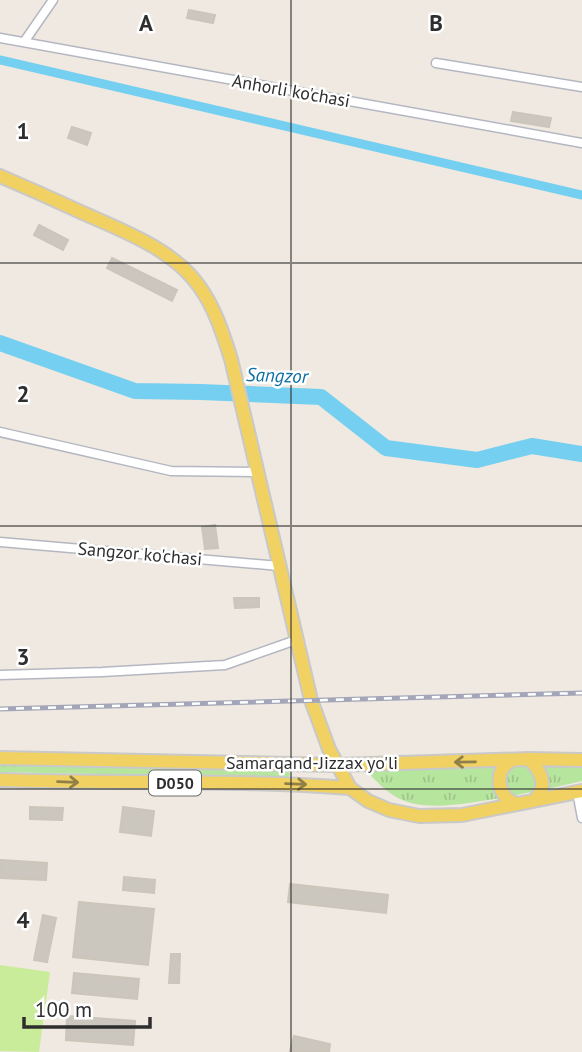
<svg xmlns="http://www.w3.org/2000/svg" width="582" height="1052" font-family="'PT Sans',sans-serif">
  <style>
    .grass { fill: url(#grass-tufts) }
    .forest { fill: url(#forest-crowns) }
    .pitch { fill: #c9ec9a }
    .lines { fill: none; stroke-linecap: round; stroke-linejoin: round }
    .canal { stroke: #75cff0; stroke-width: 9 }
    .river { stroke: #75cff0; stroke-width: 16 }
    .building { fill: #cbc7bf; stroke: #cbc5ba; stroke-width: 2 }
    .minor-casing { stroke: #b4b7c1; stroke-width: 11 }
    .primary-casing { stroke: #c9c9c9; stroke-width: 16 }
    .minor { stroke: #fff; stroke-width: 8 }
    .primary { stroke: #f2d163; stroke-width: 12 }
    .rail-casing { stroke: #a3a6b8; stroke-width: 5 }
    .rail { stroke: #fff; stroke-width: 2.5; stroke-dasharray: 8; stroke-linecap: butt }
    .oneway { stroke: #908048 }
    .grid { fill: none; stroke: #2e2e2e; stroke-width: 2; stroke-opacity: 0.55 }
    .labels { text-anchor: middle; stroke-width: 5; stroke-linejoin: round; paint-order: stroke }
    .shield { fill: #fff; stroke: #6d6d6d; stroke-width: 2 }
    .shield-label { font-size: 16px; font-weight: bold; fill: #2e2e2e }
    .street-label { font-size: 18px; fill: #2e2e2e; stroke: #fff }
    .water-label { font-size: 19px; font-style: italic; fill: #0d6fa3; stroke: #fff }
    .grid-label { font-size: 23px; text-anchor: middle; font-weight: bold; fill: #2e2e2e; stroke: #fff; stroke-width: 5; stroke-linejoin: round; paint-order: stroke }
  </style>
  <defs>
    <pattern id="grass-tufts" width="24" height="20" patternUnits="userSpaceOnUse" patternTransform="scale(1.75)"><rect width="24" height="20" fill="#b6e59e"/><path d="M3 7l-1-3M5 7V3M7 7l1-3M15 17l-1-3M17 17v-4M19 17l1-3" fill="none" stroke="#9dc588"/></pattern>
    <pattern id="forest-crowns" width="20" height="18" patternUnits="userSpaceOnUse" patternTransform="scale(1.75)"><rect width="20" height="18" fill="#b6e59e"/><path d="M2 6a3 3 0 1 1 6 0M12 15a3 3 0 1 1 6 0" fill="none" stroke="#9dc588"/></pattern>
  </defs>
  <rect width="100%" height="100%" fill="#efe9e1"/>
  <!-- grass -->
  <path class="grass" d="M497,767L495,772L502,798C471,802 426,813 398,798C385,791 375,780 365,769Z
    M507,767H531L537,778V791L511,796L505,781Z
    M544,767H582V781L547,789Z"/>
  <!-- forest -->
  <path class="forest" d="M0,765L287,771L291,774L287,778L0,772Z"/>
  <!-- pitch -->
  <path class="pitch" d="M0,965L50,972L39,1052L0,1051Z"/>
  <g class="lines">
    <!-- canal -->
    <path class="canal" d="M0,60L582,195"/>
    <!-- river -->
    <path class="river" d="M0,343L135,391L201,392L321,397L386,448L477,460L532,446L582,454"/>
  </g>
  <!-- building -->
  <path class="building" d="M189,10L215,15L213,23L187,18Z
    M513,112L551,118L549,127L511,121Z
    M72,127L91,133L87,145L68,138Z
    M39,225L68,240L63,250L34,235Z
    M112,258L177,290L172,301L107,268Z
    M215,525L218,548L205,549L202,527Z
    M234,598H259V607L235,608Z
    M30,807L63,808L62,820L30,819Z
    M123,807L154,811L151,836L120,832Z
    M1,860L47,863L46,880L0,878Z
    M124,877L155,880L154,893L123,890Z
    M290,884L388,895L386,913L288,902Z
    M79,902L154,909L148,965L73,957Z
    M43,915L56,918L47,962L34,960Z
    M171,954H180L179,983H169Z
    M74,973L139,979L137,999L72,993Z
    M67,1016L135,1021L133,1045L66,1040Z
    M294,1036L330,1044L329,1052L290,1051Z"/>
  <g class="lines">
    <!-- minor casing -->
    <g class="minor-casing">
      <path id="minor" d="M0,38L582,143
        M24,42L53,0
        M436,63L582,87
        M0,432L171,471L257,472
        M0,542L279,566
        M0,675L102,672L225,665L296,640
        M577,792L582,818"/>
    </g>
    <!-- primary casing -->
    <g class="primary-casing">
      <path id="primary" d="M0,176C28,188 55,200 83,213C123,231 173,249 199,286C215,308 223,334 231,359L311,700L329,749L350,788L368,801L389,810L419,816L462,815L582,791
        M0,758L338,765L529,759L582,760
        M528,759C542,770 549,789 533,801
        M511,761C492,770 498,801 518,804
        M0,780C116,784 233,779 350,788"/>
    </g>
    <!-- minor -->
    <use href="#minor" class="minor"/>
    <!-- primary -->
    <use href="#primary" class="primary"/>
    <!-- rail casing -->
    <g class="rail-casing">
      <path id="rail" d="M0,709L582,693"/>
    </g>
    <!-- rail -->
    <use href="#rail" class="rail"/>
  </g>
  <!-- one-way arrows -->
  <defs><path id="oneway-shaft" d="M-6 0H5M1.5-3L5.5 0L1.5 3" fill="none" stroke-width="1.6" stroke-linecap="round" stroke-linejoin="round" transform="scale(1.75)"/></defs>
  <g class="oneway">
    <use href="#oneway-shaft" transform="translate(465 762) rotate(179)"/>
    <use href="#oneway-shaft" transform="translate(68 782) rotate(2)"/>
    <use href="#oneway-shaft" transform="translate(296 784) rotate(2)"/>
  </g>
  <!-- grid -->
  <path class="grid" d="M291,0V1052M0,263H582M0,526H582M0,789H582"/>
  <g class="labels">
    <!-- shield labels -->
    <rect class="shield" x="149" y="770.5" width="52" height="25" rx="5"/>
    <g class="shield-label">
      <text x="175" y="789">D050</text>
    </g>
    <!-- street labels -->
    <g class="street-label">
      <text transform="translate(291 91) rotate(10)" y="6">Anhorli ko'chasi</text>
      <text transform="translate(140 554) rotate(5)" y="6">Sangzor ko'chasi</text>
      <text x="312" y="769">Samarqand-Jizzax yo'li</text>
    </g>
    <!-- water labels -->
    <g class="water-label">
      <text transform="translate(277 375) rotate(2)" y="7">Sangzor</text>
    </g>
  </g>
  <g class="grid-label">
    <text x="146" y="31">A</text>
    <text x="436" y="31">B</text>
    <text x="23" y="139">1</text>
    <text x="23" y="402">2</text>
    <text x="23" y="665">3</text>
    <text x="23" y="928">4</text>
  </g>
  <!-- scale -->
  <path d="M24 1017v10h126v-10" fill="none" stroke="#2e2e2e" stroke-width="3.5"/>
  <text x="35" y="1017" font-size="21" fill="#2e2e2e" stroke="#ffffff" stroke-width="5" paint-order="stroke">100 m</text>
</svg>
